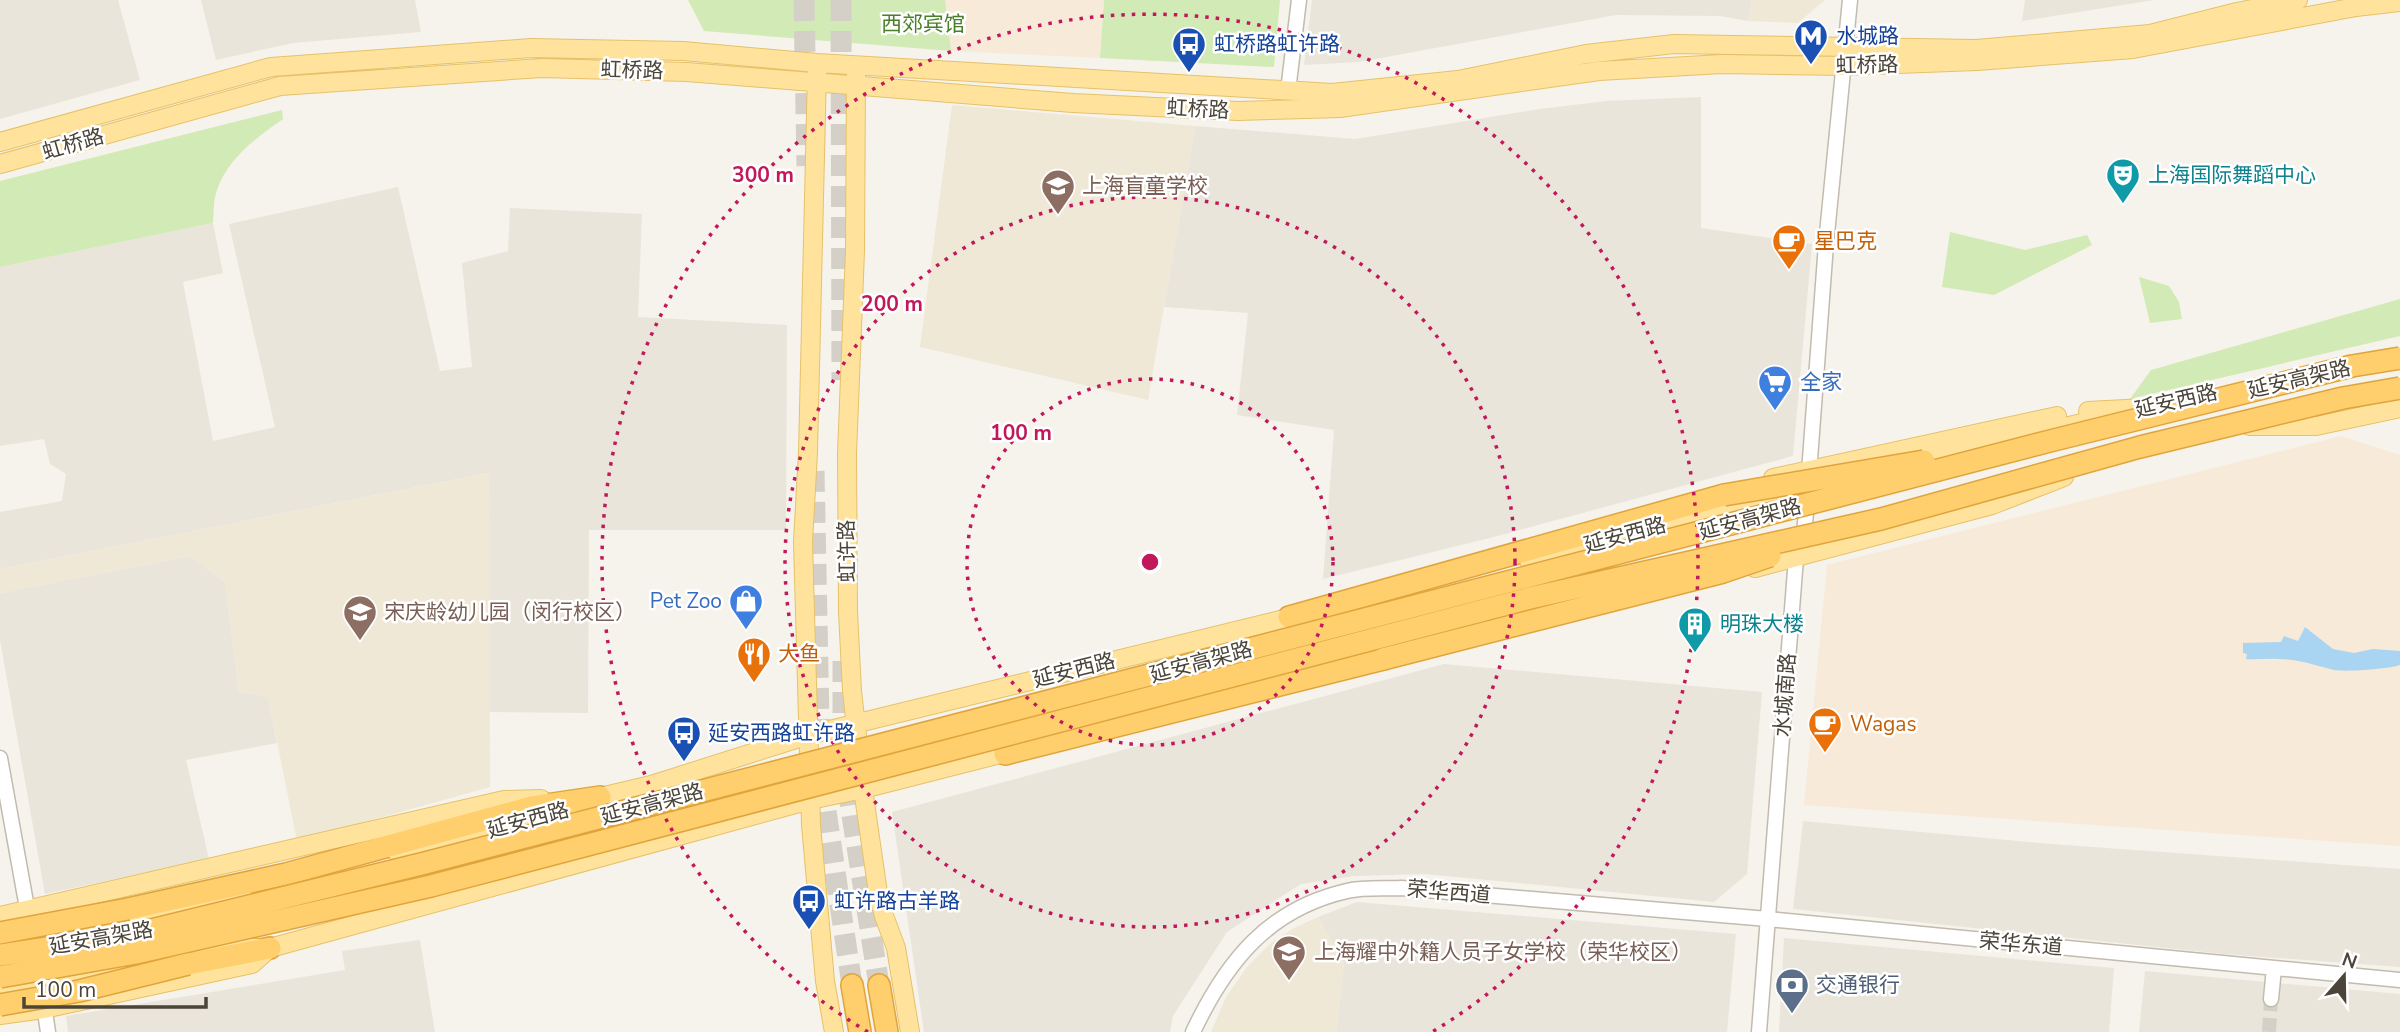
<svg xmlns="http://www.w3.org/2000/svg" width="2400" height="1032" font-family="'Nunito Sans','Noto Sans SC',sans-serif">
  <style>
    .residential { fill: #eae5da }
    .commercial { fill: #f7ead8 }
    .education { fill: #efe8d6 }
    .green { fill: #d2eab5 }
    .water { fill: #a9d4f2 }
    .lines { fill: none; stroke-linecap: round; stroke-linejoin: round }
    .minor-tunnel { stroke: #d4d0c8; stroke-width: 14; stroke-dasharray: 14 7; stroke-linecap: butt }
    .highway-tunnel { stroke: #d4d0c8; stroke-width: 21; stroke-dasharray: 21 10; stroke-linecap: butt }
    .minor-casing { stroke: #c2bbae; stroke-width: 17 }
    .major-casing { stroke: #e6c16a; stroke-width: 20 }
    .highway-casing { stroke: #e0a43c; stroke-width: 24 }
    .minor { stroke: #fff; stroke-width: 14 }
    .major { stroke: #ffe39c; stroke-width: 18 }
    .highway { stroke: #ffcf6e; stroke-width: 21 }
    .highway-bridge-casing { stroke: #e0a43c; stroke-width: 24; stroke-linecap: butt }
    .highway-bridge { stroke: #ffcf6e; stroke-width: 21 }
    .ring { fill: none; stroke: #c2185b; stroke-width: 3.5; stroke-dasharray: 3.5 7 }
    .labels { text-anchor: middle; stroke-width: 5; stroke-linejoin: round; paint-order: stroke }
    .park-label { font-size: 21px; fill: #4a7f2a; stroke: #fff }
    .transit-label { font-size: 21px; fill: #164399; stroke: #fff; text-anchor: start }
    .street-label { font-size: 21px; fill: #4b4439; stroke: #fff }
    .culture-label { font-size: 21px; fill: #0d838f; stroke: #fff; text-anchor: start }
    .education-label { font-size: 21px; fill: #785e54; stroke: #fff; text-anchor: start }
    .food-label { font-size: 21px; fill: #c56008; stroke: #fff; text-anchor: start }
    .shop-label { font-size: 21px; fill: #366cbe; stroke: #fff; text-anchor: start }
    .service-label { font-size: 21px; fill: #4e5e75; stroke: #fff; text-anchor: start }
    .centre { fill: #c2185b; stroke: #fff; stroke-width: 3.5 }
    .ring-label { font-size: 21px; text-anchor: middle; font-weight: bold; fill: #c2185b; stroke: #fff; stroke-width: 5; stroke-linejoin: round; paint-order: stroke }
  </style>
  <rect width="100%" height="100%" fill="#f6f3ec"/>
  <!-- residential -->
  <path class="residential" d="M0,0H118L140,80L0,119Z
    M201,0H415L421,32L293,43L216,60Z
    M1312,0H1752L1748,21L1720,16L1616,15L1359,62L1304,65Z
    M2025,0H2154L2022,21Z
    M1701,97V228L1812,244L1793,456L1494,537L1323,579L1334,430L1237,415L1248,313L1164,307L1195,126L1355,139L1540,109L1606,101Z
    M398,187L440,371L472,367L462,263L508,251L510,208L642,214L638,317L787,325L786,530H589L588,713L488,712V473L0,569V512L62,501L66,474L50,464L44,439L0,446V267L213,223L223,273L183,282L213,441L275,427L229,224Z
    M190,556L225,582L239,691L268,697L277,743L186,760L209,859L45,894L0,640V593Z
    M1444,664L1762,692L1747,874L1714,902L1425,874L1355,876L1301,884L1227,932L1173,1016L1170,1032H924L892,812Z
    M1803,821L2051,844L2400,869V967L2224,954L1793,909Z
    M1357,902L1736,934L1727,1032H1336L1344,963L1318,917Z
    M1784,938L2114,968L2109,1032H1779Z
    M420,940L435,1032H68L66,1016L345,970L342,951Z
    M2145,971L2400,994V1032H2139Z"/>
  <!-- commercial -->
  <path class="commercial" d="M945,0H1104L1100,58L951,51Z
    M2341,436L2400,455V846L1804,805L1827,565Z"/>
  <!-- education -->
  <path class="education" d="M1752,0H1825L1798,23L1748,21Z
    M952,105L1195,126L1148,400L920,347Z
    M489,473L490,787L297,841L268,697L239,691L225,582L190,556L0,593V569Z
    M1318,917L1344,963L1336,1032H1211L1226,997L1247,967L1272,942L1294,928Z"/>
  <!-- green -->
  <path class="green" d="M688,0H945L951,51L704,31Z
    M1104,0H1280L1274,67L1100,58Z
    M282,110L283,119C256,138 228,158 217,190C213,200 214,213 213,223L0,267V181Z
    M1950,232L2025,250L2087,235L2092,245L1994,295L1942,287Z
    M2139,277L2169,286L2179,302L2182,319L2150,323Z
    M2400,299V336L2130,399L2151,370Z"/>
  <!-- water -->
  <path class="water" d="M2305,627L2333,649L2354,653L2373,649L2400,651V665C2389,669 2345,672 2334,670C2318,666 2296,659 2279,659C2268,658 2257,660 2246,659L2247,654L2243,653V643L2281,642L2284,636L2298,641Z"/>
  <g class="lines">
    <!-- minor-tunnel -->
    <path class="minor-tunnel" d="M2269,1032L2271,999"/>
    <!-- highway-tunnel -->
    <path class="highway-tunnel" d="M804,0L807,166
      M841,0L842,380
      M814,471L820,771L852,985
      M843,661V759L879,985"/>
    <!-- minor casing -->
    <g class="minor-casing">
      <path id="minor" d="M1288,91L1299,0
        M0,758L36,958
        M43,999L48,1032
        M2271,999L2274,968
        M1193,1032C1226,962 1268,909 1347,891C1364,887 1384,889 1401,888L1768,919L2400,980
        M1759,1032L1796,558L1804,533L1806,513L1826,244L1850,0"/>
    </g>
    <!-- major casing -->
    <g class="major-casing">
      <path id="major" d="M817,71L808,452L803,542L811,825L825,981L834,1032
        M856,75L855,251L847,454L848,612L852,691L863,789L878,893L884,916L896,948L910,1032
        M0,142L271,67L531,48L683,51L817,63L1332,93L1458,80L1586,54L1674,44L1976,49L2150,34L2237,12L2298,0
        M0,164L280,86L542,68L687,72L1073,103L1238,111L1340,108L1599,71L1722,64L1844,66L1977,61L2133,49L2356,7L2400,2
        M2088,411L2145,408
        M2249,426H2316L2400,408
        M1912,463L2103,418
        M1773,478L2057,416
        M1529,561L1793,492
        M1755,568L1992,505L2064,477
        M398,854L562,812L600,797L651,785L809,735L1301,615
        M0,916L504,800L541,799
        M86,934L242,894
        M181,951L189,948H270L810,800L863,789L1016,750
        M0,993L130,963
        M0,1015L44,1009L252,964L270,948"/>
    </g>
    <!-- highway casing -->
    <g class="highway-casing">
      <path id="highway" d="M1289,617L1724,495
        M1005,754L1383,659
        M128,909L286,874L532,807L600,797
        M188,964L270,948
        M852,985L860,1032
        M879,985L887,1032"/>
    </g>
    <!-- minor -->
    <use href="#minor" class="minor"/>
    <!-- major -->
    <use href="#major" class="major"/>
    <!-- highway -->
    <use href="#highway" class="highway"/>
    <!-- highway-bridge casing -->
    <g class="highway-bridge-casing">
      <path id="highway-bridge" d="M1724,495L1924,461
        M1383,659L1723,572L1770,556
        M0,933L128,909
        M0,955L131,935L421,864L2054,440L2352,366L2400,358
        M0,977L136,953L431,886L1530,598L1881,519L2140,447L2343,398L2400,388
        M0,1005L79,991L188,964"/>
    </g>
    <!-- highway-bridge -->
    <use href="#highway-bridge" class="highway-bridge"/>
  </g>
  <!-- distance rings -->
  <g class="ring">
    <circle cx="1150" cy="562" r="183"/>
    <circle cx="1150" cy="562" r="365"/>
    <path d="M868 1032A548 548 0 1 1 1432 1032"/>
  </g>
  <!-- icons -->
  <defs>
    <g id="metro-pin" transform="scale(1.75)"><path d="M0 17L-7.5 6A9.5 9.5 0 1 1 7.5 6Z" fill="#1a4fb4" stroke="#fff"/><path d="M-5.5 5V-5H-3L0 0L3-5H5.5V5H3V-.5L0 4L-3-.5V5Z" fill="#fff"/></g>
    <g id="bus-pin" transform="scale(1.75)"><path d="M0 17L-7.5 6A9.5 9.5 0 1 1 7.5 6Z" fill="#1a4fb4" stroke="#fff"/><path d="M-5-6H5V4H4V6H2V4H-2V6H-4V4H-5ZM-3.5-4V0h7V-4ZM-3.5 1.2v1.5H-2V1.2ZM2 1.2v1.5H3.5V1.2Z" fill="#fff"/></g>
    <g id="theatre-pin" transform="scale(1.75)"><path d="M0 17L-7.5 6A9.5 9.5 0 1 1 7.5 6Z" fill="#0f9aa8" stroke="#fff"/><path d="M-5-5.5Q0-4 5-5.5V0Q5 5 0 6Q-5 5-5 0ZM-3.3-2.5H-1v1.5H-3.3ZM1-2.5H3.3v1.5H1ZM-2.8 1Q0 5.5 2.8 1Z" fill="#fff"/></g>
    <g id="school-pin" transform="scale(1.75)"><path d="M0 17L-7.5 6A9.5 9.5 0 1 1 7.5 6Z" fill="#8d6e63" stroke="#fff"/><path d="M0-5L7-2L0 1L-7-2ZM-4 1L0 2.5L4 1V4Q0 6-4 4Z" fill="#fff"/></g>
    <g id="cafe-pin" transform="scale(1.75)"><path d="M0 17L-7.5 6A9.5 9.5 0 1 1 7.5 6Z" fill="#e8710a" stroke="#fff"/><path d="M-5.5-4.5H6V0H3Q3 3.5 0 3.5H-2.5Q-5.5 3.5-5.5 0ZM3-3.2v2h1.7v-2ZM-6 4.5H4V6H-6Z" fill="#fff"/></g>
    <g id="supermarket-pin" transform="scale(1.75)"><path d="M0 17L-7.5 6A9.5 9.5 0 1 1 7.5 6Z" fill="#3f7fe0" stroke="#fff"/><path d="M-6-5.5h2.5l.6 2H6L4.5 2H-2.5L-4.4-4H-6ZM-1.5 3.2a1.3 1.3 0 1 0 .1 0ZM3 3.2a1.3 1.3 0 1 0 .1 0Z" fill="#fff"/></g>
    <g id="shop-pin" transform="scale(1.75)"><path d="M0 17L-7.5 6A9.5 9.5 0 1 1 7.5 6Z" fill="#3f7fe0" stroke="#fff"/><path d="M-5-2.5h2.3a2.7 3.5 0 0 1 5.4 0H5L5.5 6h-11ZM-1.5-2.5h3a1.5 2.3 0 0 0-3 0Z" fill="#fff"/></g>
    <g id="building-pin" transform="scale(1.75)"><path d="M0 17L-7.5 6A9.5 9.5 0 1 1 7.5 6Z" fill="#0f9aa8" stroke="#fff"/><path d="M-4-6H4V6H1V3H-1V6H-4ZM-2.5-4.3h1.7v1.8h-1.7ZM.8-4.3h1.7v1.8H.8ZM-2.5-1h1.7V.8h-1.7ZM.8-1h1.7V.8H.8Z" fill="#fff"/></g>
    <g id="restaurant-pin" transform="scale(1.75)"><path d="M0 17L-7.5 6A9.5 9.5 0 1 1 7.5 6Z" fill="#e8710a" stroke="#fff"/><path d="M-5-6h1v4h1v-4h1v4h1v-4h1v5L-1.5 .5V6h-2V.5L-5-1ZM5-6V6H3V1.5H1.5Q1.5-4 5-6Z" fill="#fff"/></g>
    <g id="bank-pin" transform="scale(1.75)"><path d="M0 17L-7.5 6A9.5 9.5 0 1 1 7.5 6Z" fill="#5c6f8a" stroke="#fff"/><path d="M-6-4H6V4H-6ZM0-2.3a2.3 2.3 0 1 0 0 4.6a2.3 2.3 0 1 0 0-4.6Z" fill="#fff"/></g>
  </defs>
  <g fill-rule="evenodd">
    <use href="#metro-pin" x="1811" y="36"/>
    <use href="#bus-pin" x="1189" y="44"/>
    <use href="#theatre-pin" x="2123" y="175"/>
    <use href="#school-pin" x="1058" y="186"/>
    <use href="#cafe-pin" x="1789" y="241"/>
    <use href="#supermarket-pin" x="1775" y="382"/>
    <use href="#shop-pin" x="746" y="601"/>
    <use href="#school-pin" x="360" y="612"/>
    <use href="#building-pin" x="1695" y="624"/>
    <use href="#restaurant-pin" x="754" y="654"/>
    <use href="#cafe-pin" x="1825" y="724"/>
    <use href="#bus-pin" x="684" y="733"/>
    <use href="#bus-pin" x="809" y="901"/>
    <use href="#school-pin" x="1289" y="952"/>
    <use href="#bank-pin" x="1792" y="985"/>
  </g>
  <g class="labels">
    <!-- park labels -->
    <g class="park-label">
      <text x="923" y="31">西郊宾馆</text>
    </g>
    <!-- transit labels -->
    <g class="transit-label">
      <text x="1836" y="43">水城路</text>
      <text x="1214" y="51">虹桥路虹许路</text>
      <text x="708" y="740">延安西路虹许路</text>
      <text x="834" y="908">虹许路古羊路</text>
    </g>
    <!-- street labels -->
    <g class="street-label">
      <text transform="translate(1867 65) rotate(-1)" y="7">虹桥路</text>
      <text transform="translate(632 70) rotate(2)" y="7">虹桥路</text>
      <text transform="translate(1198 109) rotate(3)" y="7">虹桥路</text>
      <text transform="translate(73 144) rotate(-16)" y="7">虹桥路</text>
      <text transform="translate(2299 379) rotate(-13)" y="7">延安高架路</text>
      <text transform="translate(2176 401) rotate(-13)" y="7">延安西路</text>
      <text transform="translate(1750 519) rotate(-15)" y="7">延安高架路</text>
      <text transform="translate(1625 535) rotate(-15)" y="7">延安西路</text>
      <text transform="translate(847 551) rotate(-91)" y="7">虹许路</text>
      <text transform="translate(1201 662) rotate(-15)" y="7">延安高架路</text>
      <text transform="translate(1074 670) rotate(-14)" y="7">延安西路</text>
      <text transform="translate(1785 695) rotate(-86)" y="7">水城南路</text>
      <text transform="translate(652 804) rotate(-15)" y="7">延安高架路</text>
      <text transform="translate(528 820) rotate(-15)" y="7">延安西路</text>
      <text transform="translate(1449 892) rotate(5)" y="7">荣华西道</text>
      <text transform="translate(101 938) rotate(-10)" y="7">延安高架路</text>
      <text transform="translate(2021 944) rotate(5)" y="7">荣华东道</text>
    </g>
    <!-- culture labels -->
    <g class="culture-label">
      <text x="2148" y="182">上海国际舞蹈中心</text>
      <text x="1720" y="631">明珠大楼</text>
    </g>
    <!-- education labels -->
    <g class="education-label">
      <text x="1082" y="193">上海盲童学校</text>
      <text x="384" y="619">宋庆龄幼儿园（闵行校区）</text>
      <text x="1314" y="959">上海耀中外籍人员子女学校（荣华校区）</text>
    </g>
    <!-- food labels -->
    <g class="food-label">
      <text x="1814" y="248">星巴克</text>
      <text x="778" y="661">大鱼</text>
      <text x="1850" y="731">Wagas</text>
    </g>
    <!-- shop labels -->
    <g class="shop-label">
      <text x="1800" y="389">全家</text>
      <text x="722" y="608" text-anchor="end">Pet Zoo</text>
    </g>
    <!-- service labels -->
    <g class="service-label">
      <text x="1816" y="992">交通银行</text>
    </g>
  </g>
  <circle cx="1150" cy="562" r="10" class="centre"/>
  <g class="ring-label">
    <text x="763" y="182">300 m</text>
    <text x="892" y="311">200 m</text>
    <text x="1021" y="440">100 m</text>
  </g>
  <!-- north arrow -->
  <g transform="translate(2344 976) rotate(20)" stroke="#ffffff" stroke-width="5" paint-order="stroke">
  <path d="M0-5L12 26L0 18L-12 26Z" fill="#4b4439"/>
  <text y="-10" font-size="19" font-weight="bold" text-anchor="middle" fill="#4b4439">N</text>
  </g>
  <!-- scale -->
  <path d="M24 997v10h182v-10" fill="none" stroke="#4b4439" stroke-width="3.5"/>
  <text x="35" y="997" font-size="21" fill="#4b4439" stroke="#ffffff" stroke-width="5" paint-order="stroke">100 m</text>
</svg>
